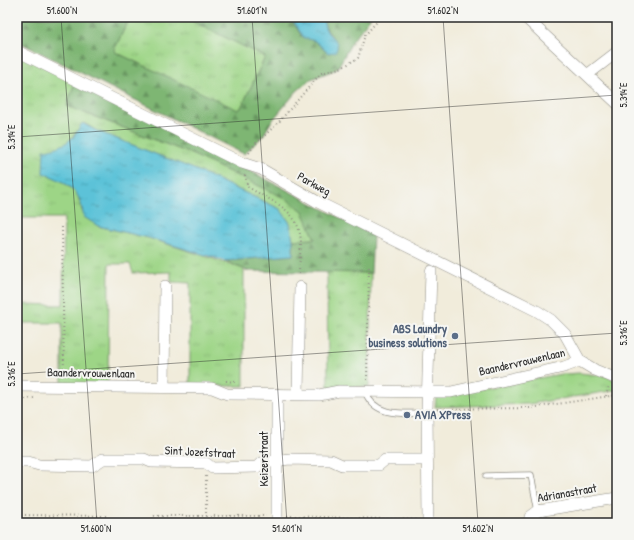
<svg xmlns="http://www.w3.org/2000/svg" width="634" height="540" font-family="'Patrick Hand',sans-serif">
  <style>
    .grass { fill: url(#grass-tufts); stroke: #648058 }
    .forest { fill: url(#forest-firs); stroke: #54704f }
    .water { fill: url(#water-ripples); stroke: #437682 }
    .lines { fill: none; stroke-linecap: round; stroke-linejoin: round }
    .lane-casing { stroke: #8e8c83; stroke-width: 7 }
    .street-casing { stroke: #8e8c83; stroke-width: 12 }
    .path { stroke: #8e8c83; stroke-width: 2; stroke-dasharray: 1 3; stroke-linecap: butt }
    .lane { stroke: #fff; stroke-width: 5.5 }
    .street { stroke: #fff; stroke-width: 11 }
    .ticks { fill: none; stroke: #2b2b2b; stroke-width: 1; stroke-opacity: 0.45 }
    .service-dot { fill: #5c6f8a; stroke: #f6f6f2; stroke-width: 1.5 }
    .labels { text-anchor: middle; stroke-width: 4; stroke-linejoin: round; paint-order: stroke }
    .street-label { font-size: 12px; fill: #2b2b2b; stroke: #f6f6f2 }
    .service-label { font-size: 12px; font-weight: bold; fill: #4e5e75; stroke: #f6f6f2; text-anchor: end }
    .neatline { fill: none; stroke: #2b2b2b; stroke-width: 1.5 }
    .ticks-label { font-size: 10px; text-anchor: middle; fill: #2b2b2b }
  </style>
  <defs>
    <pattern id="grass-tufts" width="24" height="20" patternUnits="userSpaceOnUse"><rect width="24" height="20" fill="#9dd586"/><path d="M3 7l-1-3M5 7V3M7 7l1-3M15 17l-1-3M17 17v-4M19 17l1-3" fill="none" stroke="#87b774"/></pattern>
    <pattern id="forest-firs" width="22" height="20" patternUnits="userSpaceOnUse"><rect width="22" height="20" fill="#7eb673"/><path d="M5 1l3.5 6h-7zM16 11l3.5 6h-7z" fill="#67945f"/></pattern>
    <pattern id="water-ripples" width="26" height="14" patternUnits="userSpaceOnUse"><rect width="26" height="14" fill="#5bc2d8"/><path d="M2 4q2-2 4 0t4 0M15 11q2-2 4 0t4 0" fill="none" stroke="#4b9eaf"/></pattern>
  </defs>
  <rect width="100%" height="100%" fill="#f6f6f2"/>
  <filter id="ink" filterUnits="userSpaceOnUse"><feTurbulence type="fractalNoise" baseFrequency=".025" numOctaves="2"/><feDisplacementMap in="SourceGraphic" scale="8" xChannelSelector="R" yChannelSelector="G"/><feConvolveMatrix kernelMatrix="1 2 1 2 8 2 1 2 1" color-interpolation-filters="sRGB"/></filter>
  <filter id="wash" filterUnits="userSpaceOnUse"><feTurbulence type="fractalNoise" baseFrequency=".012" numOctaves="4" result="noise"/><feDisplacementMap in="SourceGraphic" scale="16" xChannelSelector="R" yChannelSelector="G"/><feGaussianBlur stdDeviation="0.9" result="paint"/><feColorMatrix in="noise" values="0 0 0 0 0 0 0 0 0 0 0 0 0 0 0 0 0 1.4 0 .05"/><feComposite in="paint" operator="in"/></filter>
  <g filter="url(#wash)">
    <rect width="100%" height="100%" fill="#f1ecdb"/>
    <!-- grass -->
    <path class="grass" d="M130,17H184L265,57L241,108L238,110L228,107L115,52V48Z
      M17,53L75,82L67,106L189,153L285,198L303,210L315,239L293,240L290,223L280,209L201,172L97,131L84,123L69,141L60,148L44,173L59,179L72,189L78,196L82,211L98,226L149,238L244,269V386H190V283L171,282V272L133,273L130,264H109L108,385H62V323H17V304L63,305L64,218H17L23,155H17Z
      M327,272L371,273L369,387H328Z
      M580,373L607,376L617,381V390L529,404L435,407L436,397L561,374Z"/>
    <!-- forest -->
    <path class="forest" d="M17,17H130L115,48V52L238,110L241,108L265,57L184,17H290L301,35L315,41L328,53L332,36C325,30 326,24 321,17H371L353,40L337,69L311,79L297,91L271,122L263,136L244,154L17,41Z
      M75,82L93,89L373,235L371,273L248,271L225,261L293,255V240L315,239L303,211L285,198L189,153L67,106Z"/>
    <!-- water -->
    <path class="water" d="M290,17H321C325,22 324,28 328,33C332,39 339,40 337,49L335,52L328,53L315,41L304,38Z
      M82,123L97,131L196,170L280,209L290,223L293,240V255L225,261L149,238L98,226L84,217C83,213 82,209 81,204C77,187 59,179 43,173L44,150C64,147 73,141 82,123Z"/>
  </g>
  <g filter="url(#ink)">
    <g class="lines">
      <!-- lane casing -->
      <g class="lane-casing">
        <path id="lane" d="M365,391C374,418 404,413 427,413
          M486,476L531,475L538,511"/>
      </g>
      <!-- street casing -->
      <g class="street-casing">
        <path id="street" d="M525,17L617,103
          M17,51L242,163L261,169L316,201L537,311L551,320L565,334L580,361L595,370L617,379
          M587,75L617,52
          M17,386L212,388L227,394L319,395L339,391L451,392L564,367L580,361
          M164,387L165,286
          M298,394L300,287
          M17,462H28L39,465L92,466L103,459H144L151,462L206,463L212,468L257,467L261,463L289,459L331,460L342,465H379L385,460H427
          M277,523V394
          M428,523L427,409L431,271
          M529,523L530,517L538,511L617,498"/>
      </g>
      <!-- path -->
      <path class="path" d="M249,153L254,145L278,123L321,73L343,67L358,58L365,35L381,17
        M245,175L248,187C273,203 301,209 301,245C300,256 299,266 299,276
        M62,227L64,377
        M367,380L369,265
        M226,381L236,382
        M606,396L609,386
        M17,400L34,398
        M437,409L530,408L617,395
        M206,476V515
        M17,515L107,516
        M287,516L416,520
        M82,523V515
        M152,523L153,516H266
        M234,523V516"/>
      <!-- lane -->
      <use href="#lane" class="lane"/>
      <!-- street -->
      <use href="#street" class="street"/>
    </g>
  </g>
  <!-- ticks -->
  <path class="ticks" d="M61,17L97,523M252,17L287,523M443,17L478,523M17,137L617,95M17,374L617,333"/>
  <!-- markers -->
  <g class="service-dot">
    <circle cx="455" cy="336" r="4"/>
    <circle cx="407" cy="415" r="4"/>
  </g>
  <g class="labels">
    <!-- street labels -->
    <g class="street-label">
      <text transform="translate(314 184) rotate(29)" y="4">Parkweg</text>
      <text transform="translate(522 362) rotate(-13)" y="4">Baandervrouwenlaan</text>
      <text transform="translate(91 373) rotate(1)" y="4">Baandervrouwenlaan</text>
      <text transform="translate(200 452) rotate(3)" y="4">Sint Jozefstraat</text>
      <text transform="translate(264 459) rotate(-90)" y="4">Keizerstraat</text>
      <text transform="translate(567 493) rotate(-10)" y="4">Adrianastraat</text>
    </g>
    <!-- service labels -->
    <g class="service-label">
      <text x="447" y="333">ABS Laundry<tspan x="447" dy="14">business solutions</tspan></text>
      <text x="415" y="419" text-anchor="start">AVIA XPress</text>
    </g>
  </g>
  <!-- margin -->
  <rect width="634" height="540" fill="none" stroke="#f6f6f2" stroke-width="44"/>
  <rect x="22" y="22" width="590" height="496" class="neatline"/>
  <g class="ticks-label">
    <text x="62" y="14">51.600°N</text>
    <text x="252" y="14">51.601°N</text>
    <text x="443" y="14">51.602°N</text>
    <text transform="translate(623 95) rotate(-90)" y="4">5.314°E</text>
    <text transform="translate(11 137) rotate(-90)" y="4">5.314°E</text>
    <text transform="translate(623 333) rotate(-90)" y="4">5.316°E</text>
    <text transform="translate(11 374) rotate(-90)" y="4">5.316°E</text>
    <text x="96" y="532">51.600°N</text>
    <text x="287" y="532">51.601°N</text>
    <text x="478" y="532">51.602°N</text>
  </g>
</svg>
